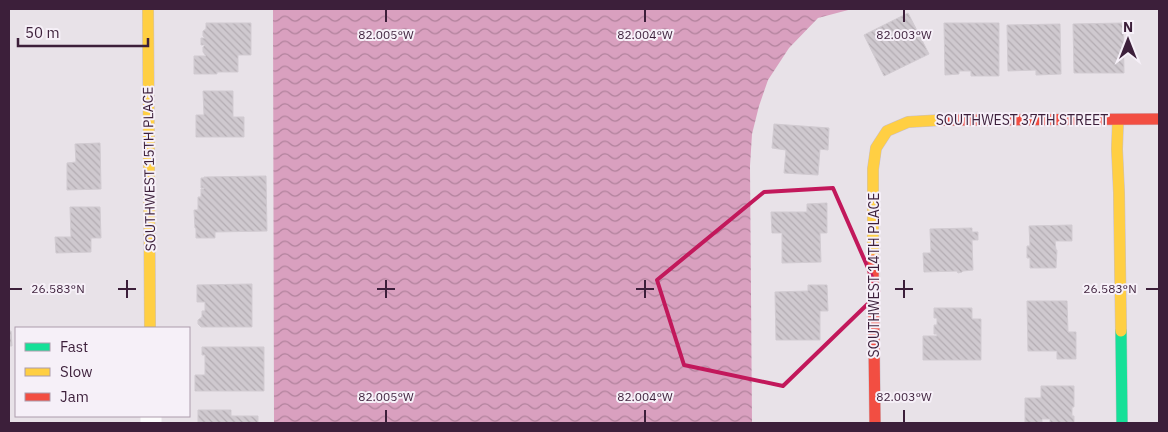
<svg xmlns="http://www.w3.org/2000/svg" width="1168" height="432" font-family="'IBM Plex Sans',sans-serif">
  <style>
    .water { fill: url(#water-waves) }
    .building { fill: url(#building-back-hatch); stroke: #d1cbd1 }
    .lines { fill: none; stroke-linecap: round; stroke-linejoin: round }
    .fast-casing { stroke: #c8bec8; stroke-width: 12 }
    .slow-casing { stroke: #c8bec8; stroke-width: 12 }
    .jam-casing { stroke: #c8bec8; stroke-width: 12 }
    .street { stroke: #fcfbfc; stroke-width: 21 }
    .fast { stroke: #16e098; stroke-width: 11 }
    .slow { stroke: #ffcf43; stroke-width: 11 }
    .jam { stroke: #f24e42; stroke-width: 11 }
    .marked { fill: none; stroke: #c2185b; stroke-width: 4; stroke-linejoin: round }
    .ticks { fill: none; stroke: #3c1f3a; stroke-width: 2 }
    .labels { text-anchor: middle; stroke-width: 4; stroke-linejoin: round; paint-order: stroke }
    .street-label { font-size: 14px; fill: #3c1f3a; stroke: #f6f0f8 }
    .ticks-label { font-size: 12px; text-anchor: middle; fill: #3c1f3a; stroke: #f6f0f8; stroke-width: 4; stroke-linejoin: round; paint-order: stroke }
  </style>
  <defs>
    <pattern id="water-waves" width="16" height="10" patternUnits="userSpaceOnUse" patternTransform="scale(1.25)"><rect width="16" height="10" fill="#d9a0bf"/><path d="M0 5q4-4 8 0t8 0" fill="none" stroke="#b1829c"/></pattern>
    <pattern id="building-back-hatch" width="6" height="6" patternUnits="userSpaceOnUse" patternTransform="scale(1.25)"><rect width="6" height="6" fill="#cfc9cf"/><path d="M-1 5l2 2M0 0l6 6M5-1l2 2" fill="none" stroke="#b3acb2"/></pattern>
  </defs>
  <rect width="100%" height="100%" fill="#e8e2e8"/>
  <!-- water -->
  <path class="water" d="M273,9H852L818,18L789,48L768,80L759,106L752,134L750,166L752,423H274Z"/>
  <!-- building -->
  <path class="building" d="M908,13L929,54L884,76L864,35Z
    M206,23H251V55H238V72H217V74H194V56H206L203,52V47L205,45H201V38H205L203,36V31L206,29Z
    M944,23H999V76H971V71H959V74L945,75Z
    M1123,23L1124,73H1074L1073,24Z
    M1060,24L1061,74L1036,75V70L1008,71L1007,25Z
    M203,91H233V117H244V137H196V115H204Z
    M774,124L829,128L828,150L820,149L818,175L784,173L786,150L772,148Z
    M100,143L101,189L67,190V163L76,162L75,144Z
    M266,176L267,231L215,232V238H196V228H195L194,210H198V197H201V189H204V188H201V178H204V177Z
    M827,203V233H820L821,262L782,263V233H772L771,212H807V204Z
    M70,207H100L101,238H91V252L56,253L55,237H71Z
    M1072,225V241H1055L1056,250H1057L1056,268H1030V258H1027V246H1030L1029,226Z
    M972,228V232H978V240H972L973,270L963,271L962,272L958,273L957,271L924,272L923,253H931L930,229Z
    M252,284V327H201L198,324V320L202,317V311H205V302H197V285Z
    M808,285H827L828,311H820V340H776L775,292L808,291Z
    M1027,301H1067L1068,332H1076V359H1057V351H1028Z
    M934,308H972V319H981V360H923V336H937V334H934V325H937V318H934Z
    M9,331H11L12,346H9Z
    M202,347H264V391H195V375H205V355H202Z
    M1041,386H1074V407H1072V416H1074V423H1050V419H1042V423H1025V398H1041Z
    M198,410H231V416H258V423H198Z"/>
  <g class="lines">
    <!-- fast casing -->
    <g class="fast-casing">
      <path id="fast" d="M1121,331L1122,423"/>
    </g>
    <!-- slow casing -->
    <g class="slow-casing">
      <path id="slow" d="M148,9L150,328
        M1118,120L1117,149L1119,193L1121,331
        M873,260V169L876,148L887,131L908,122L942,120"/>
    </g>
    <!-- jam casing -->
    <g class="jam-casing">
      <path id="jam" d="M942,120L1159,119
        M873,260L875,423"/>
    </g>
    <!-- street -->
    <path class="street" d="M151,416V423"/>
    <!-- fast -->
    <use href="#fast" class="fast"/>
    <!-- slow -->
    <use href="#slow" class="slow"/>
    <!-- jam -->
    <use href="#jam" class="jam"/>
  </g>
  <!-- marked area -->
  <path class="marked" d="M833,188L879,293L783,386L684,365L657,280L764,192Z"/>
  <!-- ticks -->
  <path class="ticks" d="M386,10V22M645,10V22M904,10V22M127,280V298M386,280V298M645,280V298M904,280V298M10,289H22M118,289H136M377,289H395M636,289H654M895,289H913M1146,289H1158M386,410V422M645,410V422M904,410V422"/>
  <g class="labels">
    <!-- street labels -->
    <g class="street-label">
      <text x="1022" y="125">SOUTHWEST 37TH STREET</text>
      <text transform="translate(149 169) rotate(-91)" y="5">SOUTHWEST 15TH PLACE</text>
      <text transform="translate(874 275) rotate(-90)" y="5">SOUTHWEST 14TH PLACE</text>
    </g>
  </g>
  <g class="ticks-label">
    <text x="386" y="39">82.005°W</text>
    <text x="645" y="39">82.004°W</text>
    <text x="904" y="39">82.003°W</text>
    <text x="58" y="293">26.583°N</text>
    <text x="1110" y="293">26.583°N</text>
    <text x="386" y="401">82.005°W</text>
    <text x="645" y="401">82.004°W</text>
    <text x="904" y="401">82.003°W</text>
  </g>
  <!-- border -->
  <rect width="1168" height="432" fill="none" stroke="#3c1f3a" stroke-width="20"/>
  <!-- legend -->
  <rect x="15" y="327" width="175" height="90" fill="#f6f0f8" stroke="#ac9cac"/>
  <rect x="25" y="343" width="25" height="8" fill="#16e098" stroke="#ac9cac"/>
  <text x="60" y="352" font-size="15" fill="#3c1f3a">Fast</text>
  <rect x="25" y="368" width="25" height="8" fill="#ffcf43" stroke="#ac9cac"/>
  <text x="60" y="377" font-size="15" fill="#3c1f3a">Slow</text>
  <rect x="25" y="393" width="25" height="8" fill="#f24e42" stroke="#ac9cac"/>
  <text x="60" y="402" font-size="15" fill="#3c1f3a">Jam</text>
  <!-- north arrow -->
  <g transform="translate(1128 40)" stroke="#f6f0f8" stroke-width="4" paint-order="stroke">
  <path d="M0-4L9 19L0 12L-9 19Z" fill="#3c1f3a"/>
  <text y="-8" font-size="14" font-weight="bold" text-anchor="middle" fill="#3c1f3a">N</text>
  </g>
  <!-- scale -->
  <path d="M18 38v8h130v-8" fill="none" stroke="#3c1f3a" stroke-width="2.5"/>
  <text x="25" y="38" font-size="15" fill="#3c1f3a" stroke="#f6f0f8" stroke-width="4" paint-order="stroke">50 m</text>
</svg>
